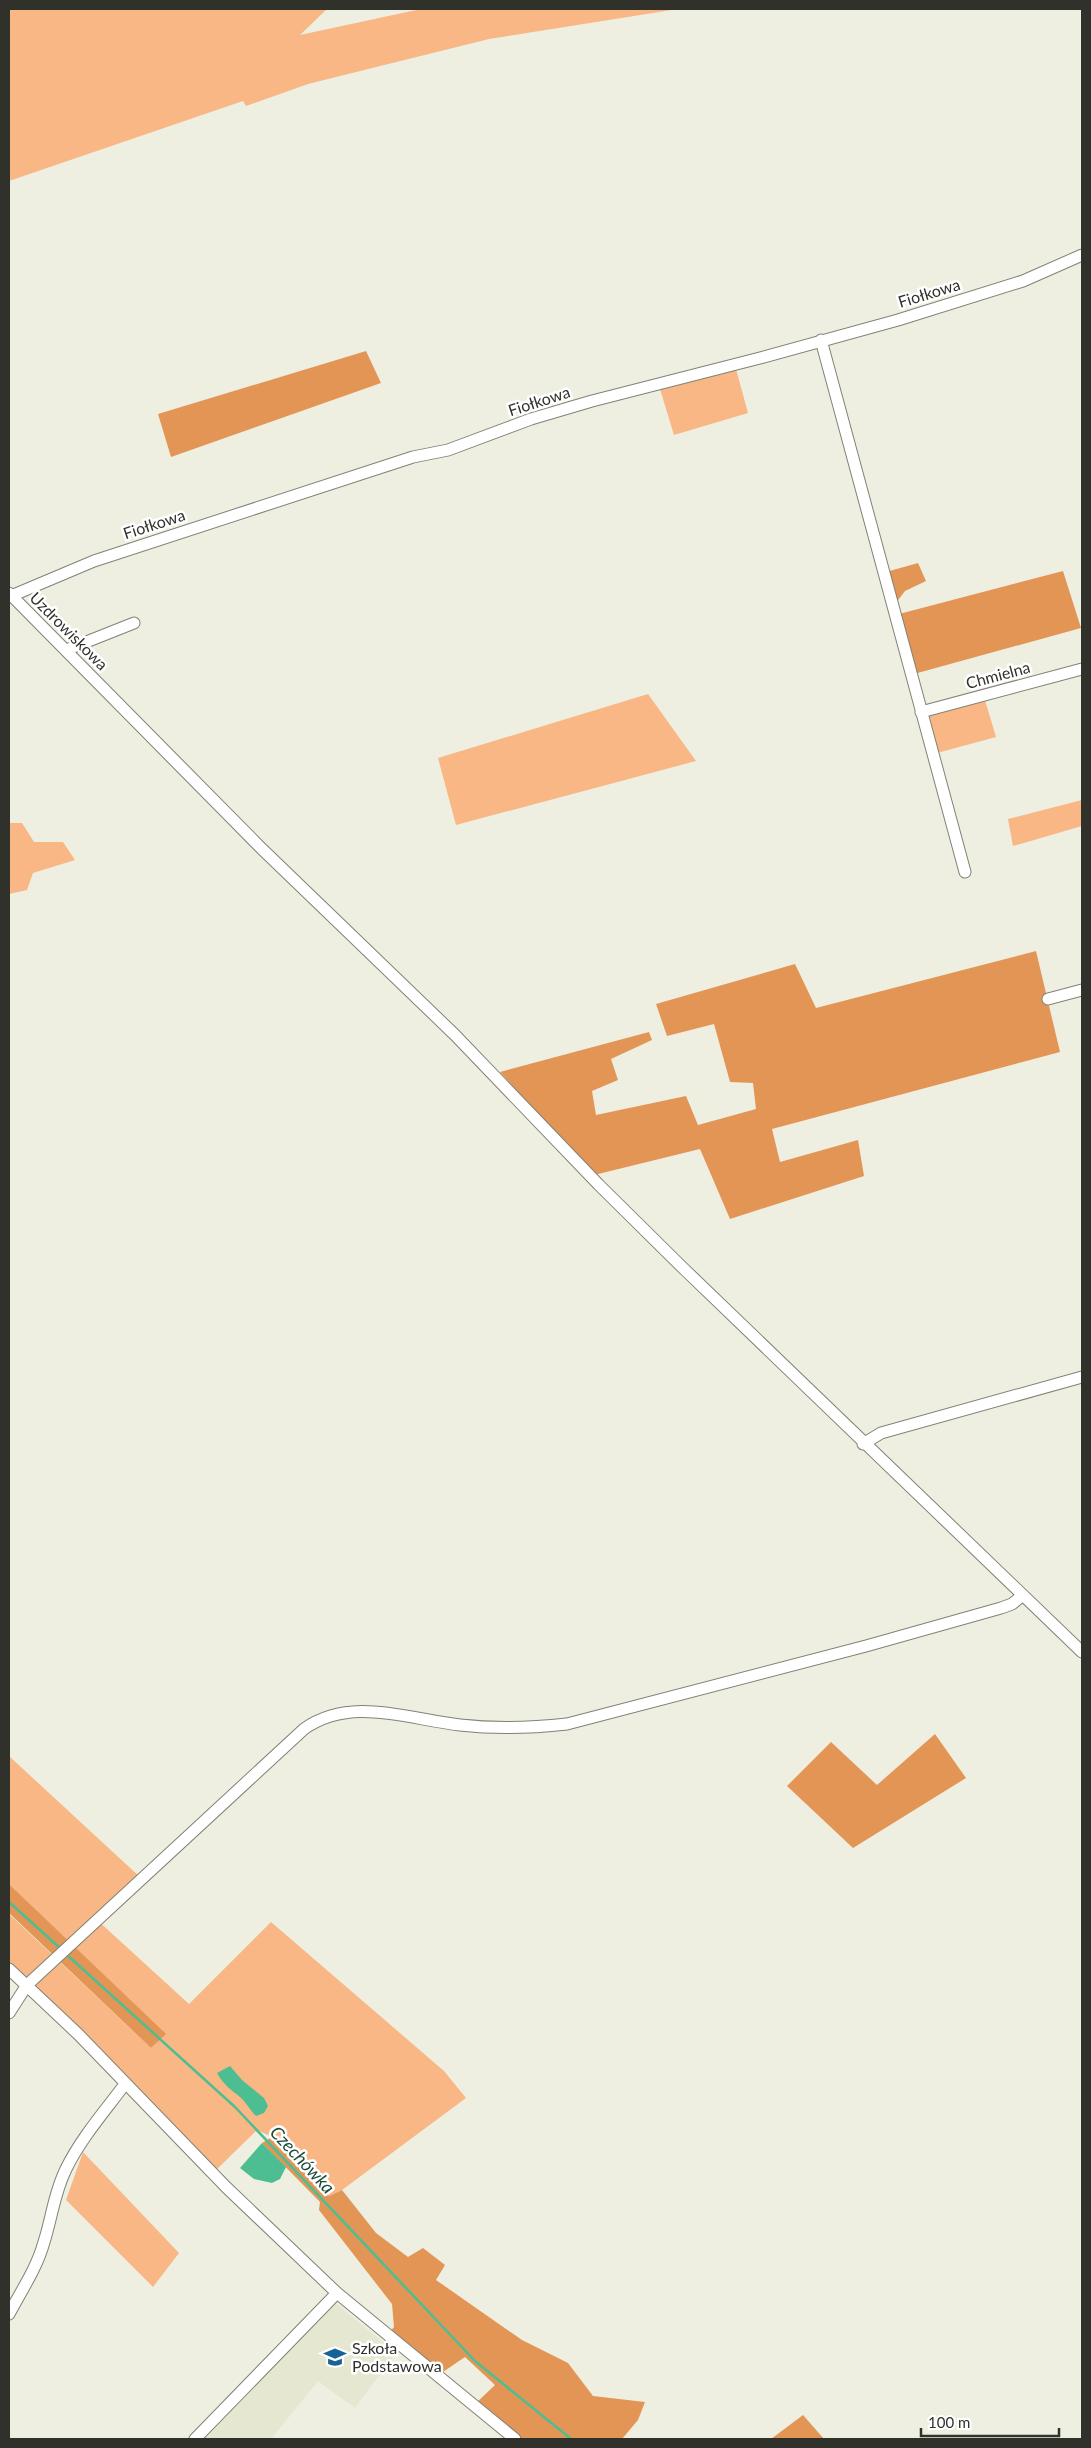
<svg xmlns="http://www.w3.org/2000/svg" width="1091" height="2448" font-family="Lato,sans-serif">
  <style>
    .built { fill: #e5e7d1 }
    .green { fill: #f8b785 }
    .forest { fill: #e39556 }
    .water { fill: #4cbe92 }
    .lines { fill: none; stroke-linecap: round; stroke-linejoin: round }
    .stream { stroke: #4cbe92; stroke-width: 2.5 }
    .minor-casing { stroke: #818276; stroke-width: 13 }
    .minor { stroke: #fff; stroke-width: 11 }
    .labels { text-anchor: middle; stroke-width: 5; stroke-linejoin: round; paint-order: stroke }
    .street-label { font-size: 16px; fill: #30312b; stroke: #fff }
    .poi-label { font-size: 16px; fill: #30312b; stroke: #fff; text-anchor: start }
    .water-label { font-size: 18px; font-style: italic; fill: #1c4b39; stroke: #fff }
  </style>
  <rect width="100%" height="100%" fill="#eeefe1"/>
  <!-- built -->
  <path class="built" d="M333,2301L396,2353L355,2408L318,2381L271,2439H202Z"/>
  <!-- green -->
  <path class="green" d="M9,9H327L300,35L421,9H678L489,39L308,84L246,106L243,101L9,181Z
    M736,369L748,413L674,435L660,389Z
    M648,694L696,761L456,825L438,758Z
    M985,700L996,737L937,753L926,716Z
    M1082,800V826L1013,846L1008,819Z
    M9,823H22L34,842H63L75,860L33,873L27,890L9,894Z
    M9,1756L141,1878L96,1919L189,2004L271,1922L444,2071L466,2098L342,2190L329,2196L272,2137L257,2130L213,2173L9,1965V1914L151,2048L165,2034L9,1884Z
    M83,2152L179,2253L153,2287L66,2200Z"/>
  <!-- forest -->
  <path class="forest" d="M366,351L381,383L171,457L158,414Z
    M918,563L926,581L905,591L895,604L886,572Z
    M1063,571L1081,628L914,674L899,614Z
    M1036,951L1060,1052L772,1129L780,1162L858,1140L864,1176L730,1219L700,1149L594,1175L500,1072L649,1032L652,1040L611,1059L618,1080L592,1091L596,1115L686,1096L698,1125L756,1109L753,1083L730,1082L714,1024L667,1036L656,1004L795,964L816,1008Z
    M935,1734L966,1778L853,1848L787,1786L831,1742L877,1785Z
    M9,1884L166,2034L151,2048L9,1913Z
    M272,2137L329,2196L342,2190L376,2233L408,2257L423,2248L445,2265L436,2280L522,2340L568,2363L593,2396L645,2402L638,2420L622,2439H520L476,2403L495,2385L465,2357L440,2374L388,2334L394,2327L392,2304L319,2210L320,2202L262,2143Z
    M803,2415L824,2439H771Z"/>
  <!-- water -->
  <path class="water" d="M230,2066L242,2080L264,2098L268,2106L264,2113L256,2116C250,2110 246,2102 240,2097C230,2089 223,2084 217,2073Z
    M262,2143L286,2167L280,2179L272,2183L254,2179L240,2168Z"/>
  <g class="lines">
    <!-- stream -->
    <path class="stream" d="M9,1902L61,1949
      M66,1954L235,2107L475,2361L571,2439"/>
    <!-- minor casing -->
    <g class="minor-casing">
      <path id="minor" d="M821,340L965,872
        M9,593L262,849L455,1035L599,1185L683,1268L1082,1652
        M11,596L94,561L413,457L448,450L531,419L592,401L760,358L898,320L1023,281L1082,255
        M66,650L134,623
        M921,712L1082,669
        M1048,999L1082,990
        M863,1444L881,1433L1082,1377
        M9,1969L78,2034L226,2187L337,2293L515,2439
        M9,2013L27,1985L304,1729C351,1696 407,1719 460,1725C495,1729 531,1728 567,1724L866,1646L1001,1608L1012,1604L1023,1595
        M9,2314C21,2291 37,2268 44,2242C52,2217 54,2193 66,2169C81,2138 105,2111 125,2084
        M195,2439L337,2293"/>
    </g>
    <!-- minor -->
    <use href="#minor" class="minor"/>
  </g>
  <!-- icons -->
  <defs>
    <g id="school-bare" transform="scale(1.725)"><path d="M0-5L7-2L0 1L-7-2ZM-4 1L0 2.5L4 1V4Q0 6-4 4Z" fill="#176296" stroke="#fff" stroke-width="2.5" paint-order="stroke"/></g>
  </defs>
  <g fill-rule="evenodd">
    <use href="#school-bare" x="335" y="2357"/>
  </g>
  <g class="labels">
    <!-- street labels -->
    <g class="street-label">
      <text transform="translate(929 293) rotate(-17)" y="6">Fiołkowa</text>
      <text transform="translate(539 401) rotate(-18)" y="6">Fiołkowa</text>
      <text transform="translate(154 524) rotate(-18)" y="6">Fiołkowa</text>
      <text transform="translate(69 631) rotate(45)" y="6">Uzdrowiskowa</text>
      <text transform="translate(998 675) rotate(-15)" y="6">Chmielna</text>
    </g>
    <!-- poi labels -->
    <g class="poi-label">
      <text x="352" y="2354">Szkoła<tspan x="352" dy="18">Podstawowa</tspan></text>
    </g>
    <!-- water labels -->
    <g class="water-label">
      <text transform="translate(302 2160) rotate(47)" y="6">Czechówka</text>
    </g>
  </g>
  <!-- border -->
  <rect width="1091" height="2448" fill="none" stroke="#30312b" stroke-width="20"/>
  <!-- scale -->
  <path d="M921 2428v8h138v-8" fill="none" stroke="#30312b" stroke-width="2.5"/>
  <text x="928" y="2428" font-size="15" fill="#30312b" stroke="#ffffff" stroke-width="4" paint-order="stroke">100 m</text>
</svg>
